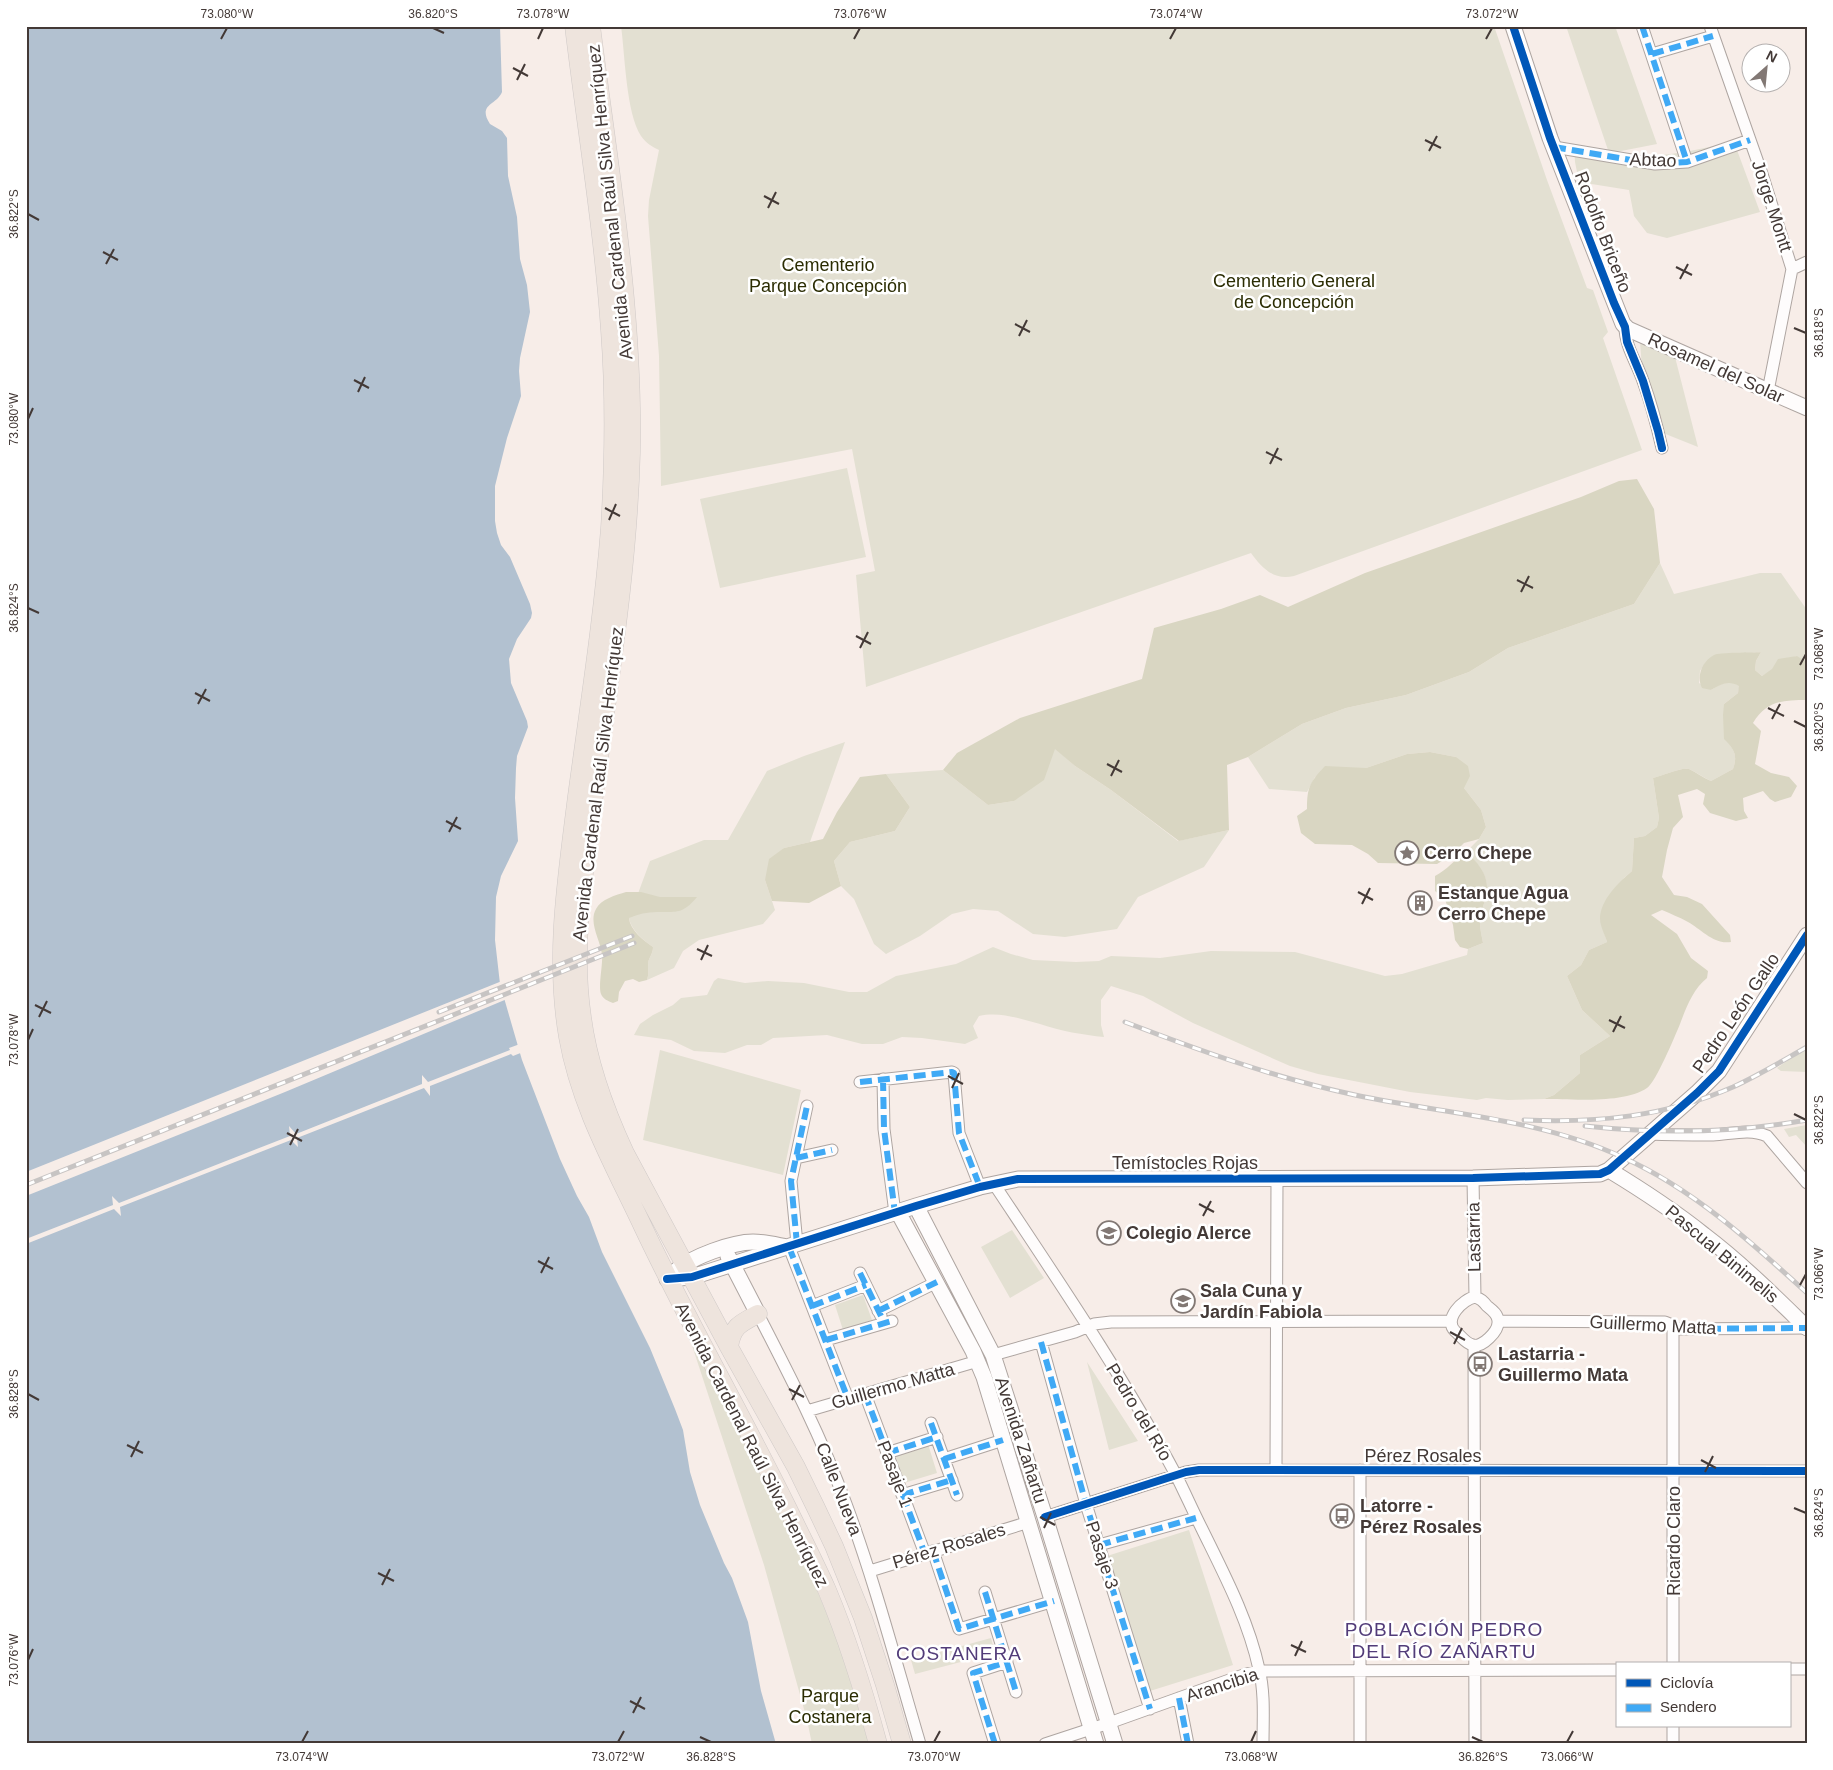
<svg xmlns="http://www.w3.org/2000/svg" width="1833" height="1770" font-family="Helvetica,sans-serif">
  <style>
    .green { fill: #e3e0d2 }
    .forest { fill: #d9d6c2 }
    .water { fill: #b2c1d0 }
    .pier { fill: #f7ede8 }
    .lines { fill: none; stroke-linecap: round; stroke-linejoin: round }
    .street-casing { stroke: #aea5a1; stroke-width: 13 }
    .secondary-casing { stroke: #aea5a1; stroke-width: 17 }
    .primary-casing { stroke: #cfc9c7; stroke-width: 19 }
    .street { stroke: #fefcfc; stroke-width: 11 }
    .secondary { stroke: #fefcfc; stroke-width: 15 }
    .primary { stroke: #eee4dd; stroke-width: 18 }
    .rail-casing { stroke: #c7c4c3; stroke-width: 5 }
    .rail { stroke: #fff; stroke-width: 3; stroke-dasharray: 9; stroke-linecap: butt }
    .quiet { stroke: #3fa9f5; stroke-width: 6; stroke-dasharray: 12 6; stroke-linecap: butt }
    .cycleway-casing { stroke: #fff; stroke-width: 11 }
    .cycleway { stroke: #0057b8; stroke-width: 8 }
    .ticks { fill: none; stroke: #433936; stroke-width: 2 }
    .labels { text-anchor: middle; stroke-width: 5; stroke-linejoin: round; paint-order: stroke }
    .street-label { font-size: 18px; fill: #433936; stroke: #fff }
    .park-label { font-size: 18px; fill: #2b2d03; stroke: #fff }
    .poi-label { font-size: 18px; font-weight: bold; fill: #433936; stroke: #fff; text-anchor: start }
    .neighbourhood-label { font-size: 19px; letter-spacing: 1px; fill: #523c79; stroke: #fff }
    .neatline { fill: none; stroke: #433936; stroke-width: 2 }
    .ticks-label { font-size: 12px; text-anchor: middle; fill: #433936 }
  </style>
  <rect width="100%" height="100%" fill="#f7ede8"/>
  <!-- green -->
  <path class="green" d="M621,26H1494L1547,180L1587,288L1593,290L1608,332L1603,338L1642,450L1294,576C1274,581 1262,568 1251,553L866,687L856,575L875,571L852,449L661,486L659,356L648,216L649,200L659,150C652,147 646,143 641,136C626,113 625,55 621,26Z
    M1566,26H1615L1657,144L1616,152C1654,162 1697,149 1734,142L1760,212L1667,238L1647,233L1634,216L1629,190L1579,182L1575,162L1574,144L1608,150Z
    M1640,342L1675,357L1698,447L1658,431L1643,381Z
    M847,468L866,557L720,588L700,499Z
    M1660,563L1674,594L1760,573H1781L1807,610V662L1796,656L1762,676L1755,670L1756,661L1761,652L1742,654L1706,662L1700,671L1699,683L1711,690C1723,683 1726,680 1740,685L1738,693L1724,704V738C1734,749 1738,755 1733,769L1711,781C1704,778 1696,772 1689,769C1681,767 1662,776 1653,778L1659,818L1657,827L1645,836L1634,838L1632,871L1624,878L1600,919L1607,942L1589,950L1581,965L1567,976L1582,1010L1610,1036L1580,1055V1073L1554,1095L1544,1099L1508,1100L1486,1098L1477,1100L1410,1092L1318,1074L1290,1066L1193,1023L1143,996L1111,986L1101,1000V1025L1104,1037C1083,1035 1061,1031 1040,1024C1020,1019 1000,1011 979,1016L973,1026L978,1038L965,1044L922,1038L902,1037L883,1044H862L827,1035L773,1038L761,1045H747L725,1053L694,1051L671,1040L634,1035L640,1024L653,1015L673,1005L681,998L707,995L714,981L718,978L745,983L768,981L804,983L849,992H867L896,976L956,964L993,947L1011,954L1033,960L1076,962L1099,961L1111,956L1160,958L1211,951L1295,952L1385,976L1402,974L1467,955L1468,949L1483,943C1482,937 1480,930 1480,923C1480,914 1484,905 1486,896C1491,878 1478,863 1466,852L1479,839L1486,827L1481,810L1464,788L1456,757L1430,752L1407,754L1366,768L1315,777L1307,792L1269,789L1248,757L1302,724L1346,708L1406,695L1469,672L1508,648L1634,604Z
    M845,742L810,842L784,848L765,880L775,910L763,924L699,940L683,951L674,968L647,980C649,974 648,969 648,963C649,957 653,954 653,947C643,940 631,930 629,918L650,861L704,840H728L767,771L804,756Z
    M1055,748L1075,766L1111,790L1178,841L1229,830L1204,867L1138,897L1117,929L1065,937L1033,934L998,911L973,909L952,914L920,936L886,954L874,944L854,899L841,886L834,861L850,842L895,831L910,807L886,774L943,770L988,805L1014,801Z
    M1807,1047V1072L1781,1071L1777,1068Z
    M660,1050L801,1090L783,1175L643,1140Z
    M1807,1125V1147L1796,1135L1789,1137L1784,1129Z
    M1012,1230L1044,1278L1010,1298L981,1247Z
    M863,1295L872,1320L843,1330L835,1305Z
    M684,1321L801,1552L839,1643L869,1744H812L807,1720L764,1565Z
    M1087,1362L1138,1441L1109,1450Z
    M928,1444L937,1473L904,1483L895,1454Z
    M1189,1530L1233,1665L1150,1691L1107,1556Z
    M991,1638L995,1653L915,1674L911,1660Z"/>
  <!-- forest -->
  <path class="forest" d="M1637,479L1654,509L1660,563L1634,604L1508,648L1469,672L1406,695L1346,708L1302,724L1248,757L1227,765L1229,830L1179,841L1111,790L1075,766L1055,749L1044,780L1014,801L988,805L943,770L957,753L1020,718L1142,679L1154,628L1221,609L1260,595L1288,607L1365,573L1581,497L1619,481Z
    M1761,652L1756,661L1755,670L1762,676L1772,669L1778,659L1797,656L1807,662V700C1782,700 1766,701 1753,723L1761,731L1755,764L1771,773L1789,777L1797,786L1791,797L1775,802L1770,799L1763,791L1743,798L1744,811L1748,818L1736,821L1710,813L1703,804L1705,794L1697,789L1678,795L1683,817L1673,828L1667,850L1662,877L1674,895L1687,897L1702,904L1730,935L1731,942C1714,945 1701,929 1688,922C1679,917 1671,914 1662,910L1651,915L1677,934L1691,958L1708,971L1707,978C1693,989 1686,1008 1680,1024C1675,1036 1656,1082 1647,1088C1624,1104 1571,1099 1544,1099L1554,1095L1580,1073V1055L1610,1036L1582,1010L1567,976L1581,965L1589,950L1607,942C1605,935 1600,926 1600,919C1600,900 1619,882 1632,871L1634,838L1645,836L1657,827L1659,818L1653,778C1662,776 1681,767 1689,769C1696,772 1703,778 1711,781L1733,769C1738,755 1734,749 1724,739L1723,715L1724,704L1738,693L1739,686C1728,680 1722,684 1711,690L1702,688C1696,677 1702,661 1714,655C1719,652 1753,653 1761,652Z
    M1430,752L1456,757L1468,766L1470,776L1464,788L1481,810L1486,827L1479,839L1464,843L1452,855L1437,864L1378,863L1368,854L1352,845L1315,844L1301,833L1297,816L1307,809C1307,787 1310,782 1325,766L1366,768L1407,754Z
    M886,774L910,807L895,831L850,842L834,861L841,886L809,903L772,901L765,880L769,859L784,848L823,839L837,812L860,777Z
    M1466,852C1479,863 1491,878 1486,896C1484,905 1480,914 1480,923C1480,930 1482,937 1483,943L1468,949L1460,947L1455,940L1453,925L1445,899L1435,891V876C1447,870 1454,860 1466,852Z
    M626,892H641L660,897H697C683,914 677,912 657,912C647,912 638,914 629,918C630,930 643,940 653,947C653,954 649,957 648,963C648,969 649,974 647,980L639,982L633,979L625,981L619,992L618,1001L613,1003C608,1001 603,999 601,994C598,986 603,965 602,955C601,941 588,923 596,909C601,899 616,895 626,892Z"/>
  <!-- water -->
  <path class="water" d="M26,26H500L502,92C497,105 477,104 490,124L502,131L507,138L508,176L517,217L520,259L527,285L530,312L520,358L519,371L521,396L507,438L495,486V521L497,533L501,545L510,557L530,604L532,613L531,618L517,639L509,659L511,683L527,721L528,727L517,756L516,768L515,798L518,841L501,876L496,897L495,940L500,984L522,1060L560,1159L577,1196L589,1217L602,1252L650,1348L675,1409L683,1430L690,1472L700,1505L724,1563L732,1578L748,1622L761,1691L776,1744H26Z"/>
  <!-- pier -->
  <path class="pier" d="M502,981L507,999L285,1092L26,1196V1172Z
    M520,1044L523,1052L513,1056L511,1054L430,1086V1096L424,1088L297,1138L298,1147L291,1140L120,1207L121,1216L114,1209L26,1244V1239L113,1205L112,1196L119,1203L290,1136L289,1126L296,1134L422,1084V1075L428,1082L510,1050L509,1048Z"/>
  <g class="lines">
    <!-- street casing -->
    <g class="street-casing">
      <path id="street" d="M1642,26L1687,162
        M1710,26L1762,174L1792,269L1768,391
        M1652,54L1713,36
        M1554,147L1655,164L1687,162L1750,140
        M1792,269L1807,262
        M1625,327C1625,346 1637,363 1643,381C1651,403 1657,426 1662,448
        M883,1079L884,1129L895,1213
        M860,1082L952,1072L954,1073L959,1133L980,1187
        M1650,1134C1671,1135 1692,1135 1713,1135C1731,1134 1750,1128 1767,1136L1807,1183
        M796,1158L832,1150
        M1473,1178L1475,1297
        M994,1184C1057,1279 1122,1374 1176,1475C1185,1493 1193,1511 1202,1529C1224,1574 1248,1619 1259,1669C1265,1693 1263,1719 1263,1744
        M797,1244L791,1181L807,1106
        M789,1247L848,1399
        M860,1273L881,1316
        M1475,1297C1481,1299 1483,1301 1487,1306C1492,1310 1498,1314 1498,1321C1499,1331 1482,1348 1473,1345C1466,1344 1460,1335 1455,1331C1443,1319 1463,1299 1475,1297Z
        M812,1306L866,1285
        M878,1311L937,1282
        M758,1314C790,1376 822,1438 846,1504C875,1582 896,1663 920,1744
        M1498,1321L1665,1322L1670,1324L1673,1329
        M1673,1329V1664
        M1673,1329L1807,1328
        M826,1340L892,1321
        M1041,1342L1086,1504L1150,1709
        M1474,1346L1475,1744
        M993,1355L1075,1332L1094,1324L1111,1322L1450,1321
        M865,1394L925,1554
        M807,1411L978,1361
        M931,1423L957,1495
        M887,1453L937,1437
        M944,1459L1003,1440
        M1276,1470L1277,1177
        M1360,1470V1744
        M902,1495L952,1480
        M1045,1517L1186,1472L1199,1470L1807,1471
        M1099,1545L1196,1518
        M933,1551L959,1629L1054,1601
        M870,1571L1029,1522
        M985,1592L1016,1692
        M1789,1669H1807
        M1179,1698L1188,1744
        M995,1744L973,1673L1007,1662
        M1045,1744L1109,1723L1246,1674L1260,1671L1617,1670
        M1673,1744V1726"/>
    </g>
    <!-- secondary casing -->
    <g class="secondary-casing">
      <path id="secondary" d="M1513,26L1550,138L1623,324L1628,329L1807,408
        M1609,1170C1642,1190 1674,1211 1704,1235C1741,1263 1774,1296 1807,1328
        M916,1206L993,1355L1045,1517L1115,1744
        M898,1212L973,1351L984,1377L1096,1744
        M728,1256L758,1314
        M677,1270C692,1257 732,1242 753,1242C764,1242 776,1245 787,1247
        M667,1279L692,1277L916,1206L980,1187L1018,1179L1473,1178L1600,1174L1609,1170L1697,1093L1719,1071L1807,935"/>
    </g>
    <!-- primary casing -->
    <g class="primary-casing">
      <path id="primary" d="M574,26C586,127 603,228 610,330C615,396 614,462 610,528C603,617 589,707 577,796C567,877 554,956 568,1037C580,1106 615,1167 644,1229C689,1324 742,1415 788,1509C801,1536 815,1563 827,1590C848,1640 864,1692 878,1744
        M591,26C609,168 634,310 631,453C628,568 609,682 594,795C585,868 571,943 582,1017C588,1064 605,1110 625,1153L729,1347L796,1467L816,1508L834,1546L863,1618L885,1685L902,1744
        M729,1347C732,1326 741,1323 758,1314"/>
    </g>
    <!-- street -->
    <use href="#street" class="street"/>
    <!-- secondary -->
    <use href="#secondary" class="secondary"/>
    <!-- primary -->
    <use href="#primary" class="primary"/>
    <!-- rail casing -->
    <g class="rail-casing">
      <path id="rail" d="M439,1012L632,936
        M1125,1022C1201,1051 1275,1078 1355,1095C1444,1114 1538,1118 1622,1157C1693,1189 1750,1241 1807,1293
        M1524,1120C1598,1123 1664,1117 1733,1087C1759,1075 1782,1061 1807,1047
        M1585,1126C1659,1134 1733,1133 1807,1120
        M26,1185L634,943"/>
    </g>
    <!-- rail -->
    <use href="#rail" class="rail"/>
    <!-- quiet -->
    <path class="quiet" d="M1642,26L1687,162
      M1652,54L1713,36
      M1554,147L1655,164L1687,162L1750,140
      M883,1079L884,1129L895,1213
      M860,1082L952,1072L954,1073L959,1133L980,1187
      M796,1158L832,1150
      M797,1244L791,1181L807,1106
      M789,1247L848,1399
      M860,1273L881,1316
      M812,1306L866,1285
      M878,1311L937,1282
      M1673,1329L1807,1328
      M826,1340L892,1321
      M1041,1342L1086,1504L1150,1709
      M865,1394L925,1554
      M931,1423L957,1495
      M887,1453L937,1437
      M944,1459L1003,1440
      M902,1495L952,1480
      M1099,1545L1196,1518
      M933,1551L959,1629L1054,1601
      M985,1592L1016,1692
      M1179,1698L1188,1744
      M995,1744L973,1673L1007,1662"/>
    <!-- cycleway casing -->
    <g class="cycleway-casing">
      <path id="cycleway" d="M1513,26L1550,138L1614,303L1625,327L1627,342L1643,381L1658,431L1662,448
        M667,1279L692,1277L916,1206L980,1187L1018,1179L1473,1178L1600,1174L1609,1170L1697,1093L1719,1071L1807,935
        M1045,1517L1186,1472L1199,1470L1807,1471"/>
    </g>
    <!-- cycleway -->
    <use href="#cycleway" class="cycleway"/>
  </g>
  <!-- ticks -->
  <path class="ticks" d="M433,28L444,33M221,39L227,28M538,39L543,28M854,39L860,28M1170,39L1176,28M1486,39L1492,28M513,68L528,76M517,80L525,64M1425,140L1441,148M1429,151L1437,136M764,196L779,204M768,208L776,192M28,214L39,220M103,252L118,260M106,264L114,249M1676,267L1692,275M1680,279L1688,264M1015,324L1030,332M1794,328L1806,333M1019,336L1027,320M354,380L369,388M358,392L365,377M28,419L33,408M1266,452L1282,460M1270,464L1278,448M605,508L620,516M609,520L616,504M1517,580L1533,588M1521,592L1529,576M28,608L39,613M856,636L871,644M860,648L868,632M1800,665L1806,654M195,693L210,701M198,704L206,689M1768,708L1784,716M1772,719L1780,704M1794,721L1806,727M1107,764L1122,772M1111,776L1119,760M446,821L461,829M449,832L457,817M1358,892L1373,900M1362,904L1370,888M697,949L712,956M701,960L708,945M35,1005L51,1013M39,1017L47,1001M1609,1020L1625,1028M1613,1032L1621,1016M28,1040L33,1029M948,1076L963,1084M952,1088L959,1073M1794,1114L1806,1120M287,1133L302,1141M290,1145L298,1129M1199,1204L1214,1212M1203,1216L1211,1201M538,1261L553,1269M541,1273L549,1257M1800,1285L1806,1274M1450,1332L1465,1340M1454,1344L1462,1328M789,1389L804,1397M28,1394L39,1400M792,1400L800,1385M127,1445L143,1453M131,1457L139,1441M1701,1460L1716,1468M1705,1472L1713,1456M1794,1508L1806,1513M1040,1517L1055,1525M1044,1528L1051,1513M378,1573L394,1581M382,1585L390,1569M1291,1645L1306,1652M1295,1656L1302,1641M28,1660L33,1649M630,1701L645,1709M633,1713L641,1697M700,1737L711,1742M1472,1737L1483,1742M302,1742L308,1731M618,1742L624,1731M934,1742L940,1731M1251,1742L1256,1731M1567,1742L1573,1731"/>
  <!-- icons -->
  <defs>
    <g id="sight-ring" transform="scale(1.25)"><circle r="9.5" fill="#fff" stroke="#827874" stroke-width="1.5"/><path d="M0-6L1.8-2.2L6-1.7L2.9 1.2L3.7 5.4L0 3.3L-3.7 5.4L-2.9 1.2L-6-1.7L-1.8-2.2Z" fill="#827874"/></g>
    <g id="building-ring" transform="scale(1.25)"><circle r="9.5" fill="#fff" stroke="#827874" stroke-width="1.5"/><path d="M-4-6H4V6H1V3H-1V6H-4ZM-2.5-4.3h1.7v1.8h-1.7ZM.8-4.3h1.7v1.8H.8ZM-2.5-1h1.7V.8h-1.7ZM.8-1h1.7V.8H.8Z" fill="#827874"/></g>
    <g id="school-ring" transform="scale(1.25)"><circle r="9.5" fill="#fff" stroke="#827874" stroke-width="1.5"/><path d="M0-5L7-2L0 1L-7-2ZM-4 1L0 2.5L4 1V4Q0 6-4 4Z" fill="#827874"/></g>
    <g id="bus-ring" transform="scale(1.25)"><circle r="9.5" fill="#fff" stroke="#827874" stroke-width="1.5"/><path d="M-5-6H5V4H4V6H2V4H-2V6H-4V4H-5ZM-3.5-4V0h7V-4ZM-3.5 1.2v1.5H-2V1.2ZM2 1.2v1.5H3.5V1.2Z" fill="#827874"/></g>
  </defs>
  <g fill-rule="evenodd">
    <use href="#sight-ring" x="1407" y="853"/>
    <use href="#building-ring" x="1420" y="903"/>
    <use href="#school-ring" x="1109" y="1233"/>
    <use href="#school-ring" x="1183" y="1301"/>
    <use href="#bus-ring" x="1480" y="1364"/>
    <use href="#bus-ring" x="1342" y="1516"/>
  </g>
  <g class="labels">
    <!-- street labels -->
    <g class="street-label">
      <text transform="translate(1653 160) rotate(2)" y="6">Abtao</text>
      <text transform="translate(610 202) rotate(-96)" y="6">Avenida Cardenal Raúl Silva Henríquez</text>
      <text transform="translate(1772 206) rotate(72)" y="6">Jorge Montt</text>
      <text transform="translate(1603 232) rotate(69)" y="6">Rodolfo Briceño</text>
      <text transform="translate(1716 368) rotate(24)" y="6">Rosamel del Solar</text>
      <text transform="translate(598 784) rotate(-83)" y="6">Avenida Cardenal Raúl Silva Henríquez</text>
      <text transform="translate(1736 1013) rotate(-56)" y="6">Pedro León Gallo</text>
      <text x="1185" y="1169">Temístocles Rojas</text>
      <text transform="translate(1474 1237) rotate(-91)" y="6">Lastarria</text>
      <text transform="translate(1722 1254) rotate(40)" y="6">Pascual Binimelis</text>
      <text transform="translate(1653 1325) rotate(3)" y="6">Guillermo Matta</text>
      <text transform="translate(893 1386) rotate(-16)" y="6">Guillermo Matta</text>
      <text transform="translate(1139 1412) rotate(59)" y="6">Pedro del Río</text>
      <text transform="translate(1021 1440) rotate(72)" y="6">Avenida Zañartu</text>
      <text transform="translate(752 1445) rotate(63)" y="6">Avenida Cardenal Raúl Silva Henríquez</text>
      <text x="1423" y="1462">Pérez Rosales</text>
      <text transform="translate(895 1474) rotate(69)" y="6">Pasaje 1</text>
      <text transform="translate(839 1489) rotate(69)" y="6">Calle Nueva</text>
      <text transform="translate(1674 1541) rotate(-90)" y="6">Ricardo Claro</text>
      <text transform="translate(949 1546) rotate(-17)" y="6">Pérez Rosales</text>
      <text transform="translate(1102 1555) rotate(72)" y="6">Pasaje 3</text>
      <text transform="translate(1222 1685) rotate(-18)" y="6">Arancibia</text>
    </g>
    <!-- park labels -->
    <g class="park-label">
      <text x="828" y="271">Cementerio<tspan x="828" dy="21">Parque Concepción</tspan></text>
      <text x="1294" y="287">Cementerio General<tspan x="1294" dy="21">de Concepción</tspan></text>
      <text x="830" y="1702">Parque<tspan x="830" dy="21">Costanera</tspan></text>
    </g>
    <!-- poi labels -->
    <g class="poi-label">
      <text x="1424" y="859">Cerro Chepe</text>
      <text x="1438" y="899">Estanque Agua<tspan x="1438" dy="21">Cerro Chepe</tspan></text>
      <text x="1126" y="1239">Colegio Alerce</text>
      <text x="1200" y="1297">Sala Cuna y<tspan x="1200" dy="21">Jardín Fabiola</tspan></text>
      <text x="1498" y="1360">Lastarria -<tspan x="1498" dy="21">Guillermo Mata</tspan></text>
      <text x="1360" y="1512">Latorre -<tspan x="1360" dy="21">Pérez Rosales</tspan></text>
    </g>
    <!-- neighbourhood labels -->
    <g class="neighbourhood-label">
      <text x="1444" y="1636">POBLACIÓN PEDRO<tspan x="1444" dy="22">DEL RÍO ZAÑARTU</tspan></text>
      <text x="959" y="1660">COSTANERA</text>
    </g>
  </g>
  <!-- border -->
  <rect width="1833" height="1770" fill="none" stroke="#ffffff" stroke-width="55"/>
  <!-- legend -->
  <rect x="1616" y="1662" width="175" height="65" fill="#ffffff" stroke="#b4b0af"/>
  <rect x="1626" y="1679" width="25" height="8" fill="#0057b8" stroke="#b4b0af"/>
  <text x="1660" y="1688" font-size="15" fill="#433936">Ciclovía</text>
  <rect x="1626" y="1704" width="25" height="8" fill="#3fa9f5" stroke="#b4b0af"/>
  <text x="1660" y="1712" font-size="15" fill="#433936">Sendero</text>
  <!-- north arrow -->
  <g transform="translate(1766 68) rotate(27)"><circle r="24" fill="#ffffff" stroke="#b4b0af"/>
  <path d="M0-4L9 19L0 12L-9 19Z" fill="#827874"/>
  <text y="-8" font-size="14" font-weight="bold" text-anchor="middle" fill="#433936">N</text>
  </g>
  <rect x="28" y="28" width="1778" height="1714" class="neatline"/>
  <g class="ticks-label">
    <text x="227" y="18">73.080°W</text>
    <text x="433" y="18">36.820°S</text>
    <text x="543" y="18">73.078°W</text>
    <text x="860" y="18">73.076°W</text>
    <text x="1176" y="18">73.074°W</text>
    <text x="1492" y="18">73.072°W</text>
    <text transform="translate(14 214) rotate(-90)" y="4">36.822°S</text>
    <text transform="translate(1819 333) rotate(-90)" y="4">36.818°S</text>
    <text transform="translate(14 419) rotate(-90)" y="4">73.080°W</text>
    <text transform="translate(14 608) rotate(-90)" y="4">36.824°S</text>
    <text transform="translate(1819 654) rotate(-90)" y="4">73.068°W</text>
    <text transform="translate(1819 727) rotate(-90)" y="4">36.820°S</text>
    <text transform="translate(14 1040) rotate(-90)" y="4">73.078°W</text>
    <text transform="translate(1819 1120) rotate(-90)" y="4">36.822°S</text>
    <text transform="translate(1819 1274) rotate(-90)" y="4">73.066°W</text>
    <text transform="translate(14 1394) rotate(-90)" y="4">36.828°S</text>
    <text transform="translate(1819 1513) rotate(-90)" y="4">36.824°S</text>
    <text transform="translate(14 1660) rotate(-90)" y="4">73.076°W</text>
    <text x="302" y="1761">73.074°W</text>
    <text x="618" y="1761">73.072°W</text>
    <text x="711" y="1761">36.828°S</text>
    <text x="934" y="1761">73.070°W</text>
    <text x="1251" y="1761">73.068°W</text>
    <text x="1483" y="1761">36.826°S</text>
    <text x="1567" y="1761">73.066°W</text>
  </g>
</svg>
